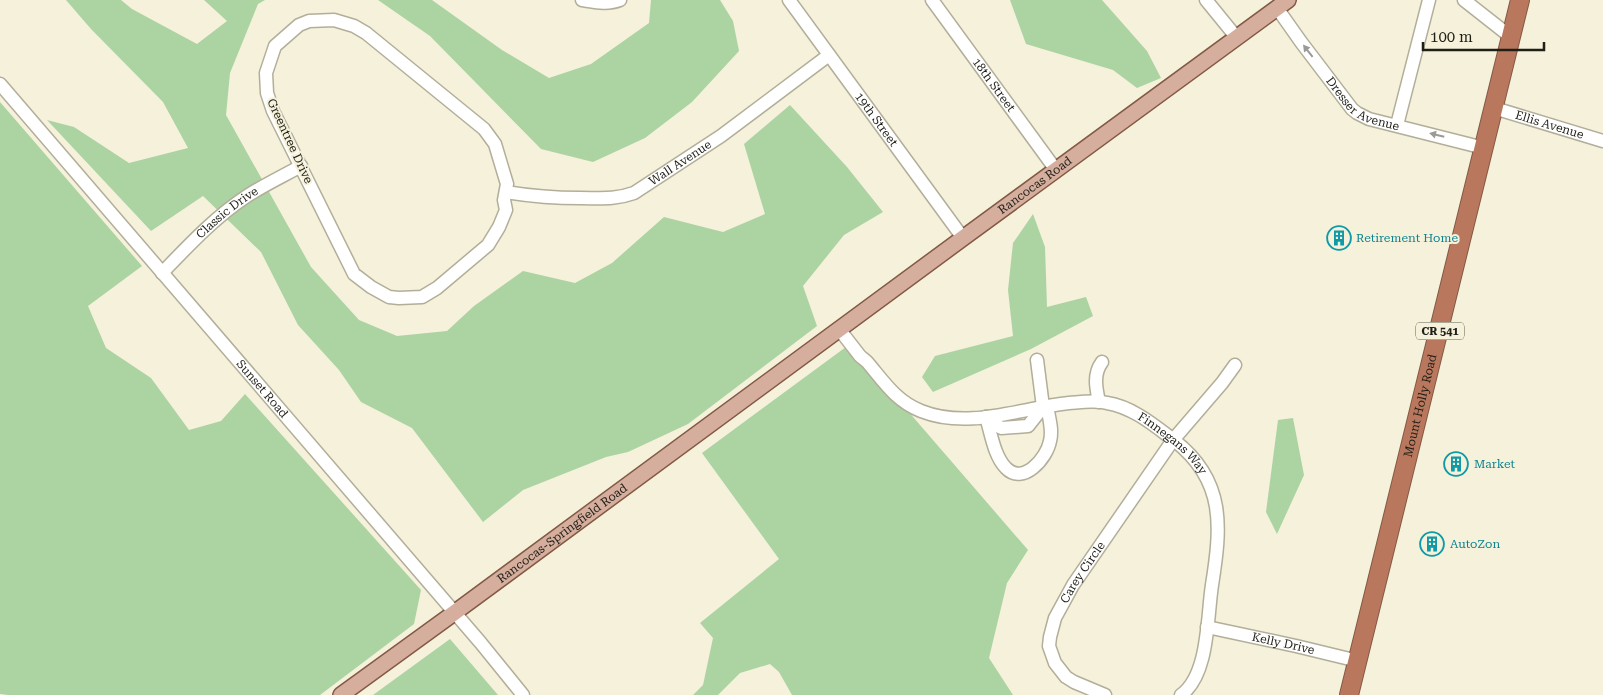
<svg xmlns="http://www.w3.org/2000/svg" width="1603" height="695" font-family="'Roboto Serif',serif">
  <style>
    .green { fill: #acd3a2 }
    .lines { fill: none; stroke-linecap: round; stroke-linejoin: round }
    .minor-casing { stroke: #b2ae99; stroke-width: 15 }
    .major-casing { stroke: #835945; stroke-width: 18 }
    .highway-casing { stroke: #835945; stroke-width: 20 }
    .minor { stroke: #fff; stroke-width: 12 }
    .major { stroke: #d5ae9e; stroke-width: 15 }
    .highway { stroke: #b9785e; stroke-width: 18 }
    .oneway { fill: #9b9a97 }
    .labels { text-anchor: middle; stroke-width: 4; stroke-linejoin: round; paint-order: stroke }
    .shield { fill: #f5f1db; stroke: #605e52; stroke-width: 1 }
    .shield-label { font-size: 11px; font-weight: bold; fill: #201f17 }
    .street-label { font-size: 12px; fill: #201f17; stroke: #f5f1db }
    .culture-label { font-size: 12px; fill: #0d838f; stroke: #f5f1db; text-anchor: start }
  </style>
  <rect width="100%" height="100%" fill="#f5f1db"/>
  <!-- green -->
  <path class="green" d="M66,0H121L132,9L197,44L227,21L204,0H265L258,4L230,73L226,115L311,267L359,320L397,336L447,331L474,306L523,271L575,283L612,263L664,217L723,232L765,214L744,144L790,105L847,167L883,212L844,235L803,286L817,326L688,424L628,452L606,457L523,490L483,522L412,428L361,402L339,370L298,325L261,252L203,196L151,231L47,120L74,127L129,163L188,148L163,102L91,29Z
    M378,0H432L502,50L549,78L591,64L649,23L651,0H720L733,21L739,51L692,102L645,138L593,162L541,149L430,36Z
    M1010,0H1102L1147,51L1161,78L1137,88L1113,70L1026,44Z
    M0,102L142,266L88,306L106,348L151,378L189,430L221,421L245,394L421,590L414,624L320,695H8L0,694Z
    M1033,214L1045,247L1047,307L1086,297L1093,316L1031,349L933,392L922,377L935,356L1013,336L1008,290L1013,243Z
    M850,344L1028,550L1007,583L989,658L1013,695H792L779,672L770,664L740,673L718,695H693L703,685L713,638L700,623L779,559L702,453Z
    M1293,418L1304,475L1277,534L1266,512L1278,420Z
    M450,639L498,695H373Z"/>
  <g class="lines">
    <!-- minor casing -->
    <g class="minor-casing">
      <g id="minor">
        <path d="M582,0C595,2 607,5 620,0"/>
        <path id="s1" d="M789,0L963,238"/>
        <path id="s2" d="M932,0L1056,170"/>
        <path d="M1206,0L1237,38"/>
        <path d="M1464,0L1511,37"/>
        <path id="s3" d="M1277,8L1301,42L1352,109L1357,113L1369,119L1484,148"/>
        <path d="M334,20L354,26L366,33L484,129L495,144L507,184L504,200L506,210L499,227L488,245L437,288L422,297L399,298L389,297L371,287L354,274L273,111L267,93L266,73L275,46L299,25L309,21Z"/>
        <path id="s4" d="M0,84L480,642L523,695"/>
        <path id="s5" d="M1494,108L1603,141"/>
        <path d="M1397,125L1429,0"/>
        <path id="s6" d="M506,192C530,196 555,198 580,198C601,198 614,200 634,193L721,136L829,55"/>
        <path id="s7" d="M162,273C189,245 215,217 247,196C264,185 283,176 301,166"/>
        <path id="s8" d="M839,329C846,338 853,347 860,356C863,359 866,360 868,363C884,382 896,401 921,411C969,430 1020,408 1069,403C1082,402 1095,400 1107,403C1133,407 1155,426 1175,441C1226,481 1221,528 1212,585C1207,617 1209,675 1181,695"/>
        <path d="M1099,402C1096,388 1093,374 1102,362"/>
        <path d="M986,417C991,433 994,456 1006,468C1023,486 1047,458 1050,441C1053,430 1049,418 1047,406"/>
        <path d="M986,417L1001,428L1028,426L1043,407L1037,360"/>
        <path id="s9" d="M1207,627L1296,646L1358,661"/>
        <path id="s10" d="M1105,695L1074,682L1066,677L1055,663L1049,646L1050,637L1055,618L1073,585L1173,440L1222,383L1235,365"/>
      </g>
    </g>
    <!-- major casing -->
    <g class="major-casing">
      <g id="major">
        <path id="s11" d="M341,695L454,613L963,238L1288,0"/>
      </g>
    </g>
    <!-- highway casing -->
    <g class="highway-casing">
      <g id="highway">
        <path id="s12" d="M1349,695L1520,0"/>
      </g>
    </g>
    <!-- minor -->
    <use href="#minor" class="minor"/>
    <!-- major -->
    <use href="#major" class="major"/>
    <!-- highway -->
    <use href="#highway" class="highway"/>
  </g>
  <!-- one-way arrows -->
  <defs><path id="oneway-solid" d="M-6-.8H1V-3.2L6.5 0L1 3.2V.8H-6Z" transform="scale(1.25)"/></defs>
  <g class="oneway">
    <use href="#oneway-solid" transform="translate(1308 51) rotate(-128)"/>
    <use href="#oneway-solid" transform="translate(1437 135) rotate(-166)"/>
  </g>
  <!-- icons -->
  <defs>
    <g id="building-ring" transform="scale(1.25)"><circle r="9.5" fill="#f5f1db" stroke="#0f9aa8" stroke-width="1.5"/><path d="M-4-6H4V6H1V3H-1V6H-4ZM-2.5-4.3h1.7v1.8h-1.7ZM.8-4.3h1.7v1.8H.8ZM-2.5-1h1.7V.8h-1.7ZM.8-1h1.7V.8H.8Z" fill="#0f9aa8"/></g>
  </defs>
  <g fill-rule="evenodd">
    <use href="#building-ring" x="1339" y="238"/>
    <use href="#building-ring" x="1456" y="464"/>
    <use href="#building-ring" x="1432" y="544"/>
  </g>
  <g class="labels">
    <!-- shield labels -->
    <rect class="shield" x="1416" y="322.5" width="48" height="17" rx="4"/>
    <g class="shield-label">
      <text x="1440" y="335">CR 541</text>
    </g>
    <!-- street labels -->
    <g class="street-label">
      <text dy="4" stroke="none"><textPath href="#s2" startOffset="105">18th Street</textPath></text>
      <text dy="4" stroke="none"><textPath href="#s3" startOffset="132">Dresser Avenue</textPath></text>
      <text dy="4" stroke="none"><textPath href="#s1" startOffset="148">19th Street</textPath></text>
      <text dy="4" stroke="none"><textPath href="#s5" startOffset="58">Ellis Avenue</textPath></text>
      <text transform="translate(290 141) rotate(65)" y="4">Greentree Drive</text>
      <text dy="4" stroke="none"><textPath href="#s6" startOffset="184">Wall Avenue</textPath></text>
      <text dy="4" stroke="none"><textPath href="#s11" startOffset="861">Rancocas Road</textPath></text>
      <text dy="4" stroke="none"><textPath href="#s7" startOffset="89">Classic Drive</textPath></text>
      <text dy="4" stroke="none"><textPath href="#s4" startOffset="402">Sunset Road</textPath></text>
      <text dy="4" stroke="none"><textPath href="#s12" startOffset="298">Mount Holly Road</textPath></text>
      <text dy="4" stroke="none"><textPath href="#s8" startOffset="384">Finnegans Way</textPath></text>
      <text dy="4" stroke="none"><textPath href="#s11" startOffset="274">Rancocas-Springfield Road</textPath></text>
      <text dy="4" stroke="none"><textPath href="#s10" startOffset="161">Carey Circle</textPath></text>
      <text dy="4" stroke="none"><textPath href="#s9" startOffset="78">Kelly Drive</textPath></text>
    </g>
    <!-- culture labels -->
    <g class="culture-label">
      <text x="1356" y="242">Retirement Home</text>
      <text x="1474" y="468">Market</text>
      <text x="1450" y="548">AutoZon</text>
    </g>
  </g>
  <!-- scale -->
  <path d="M1423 42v8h121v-8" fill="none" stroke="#201f17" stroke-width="2.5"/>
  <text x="1430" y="42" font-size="15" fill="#201f17" stroke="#f5f1db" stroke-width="4" paint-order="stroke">100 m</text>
</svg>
